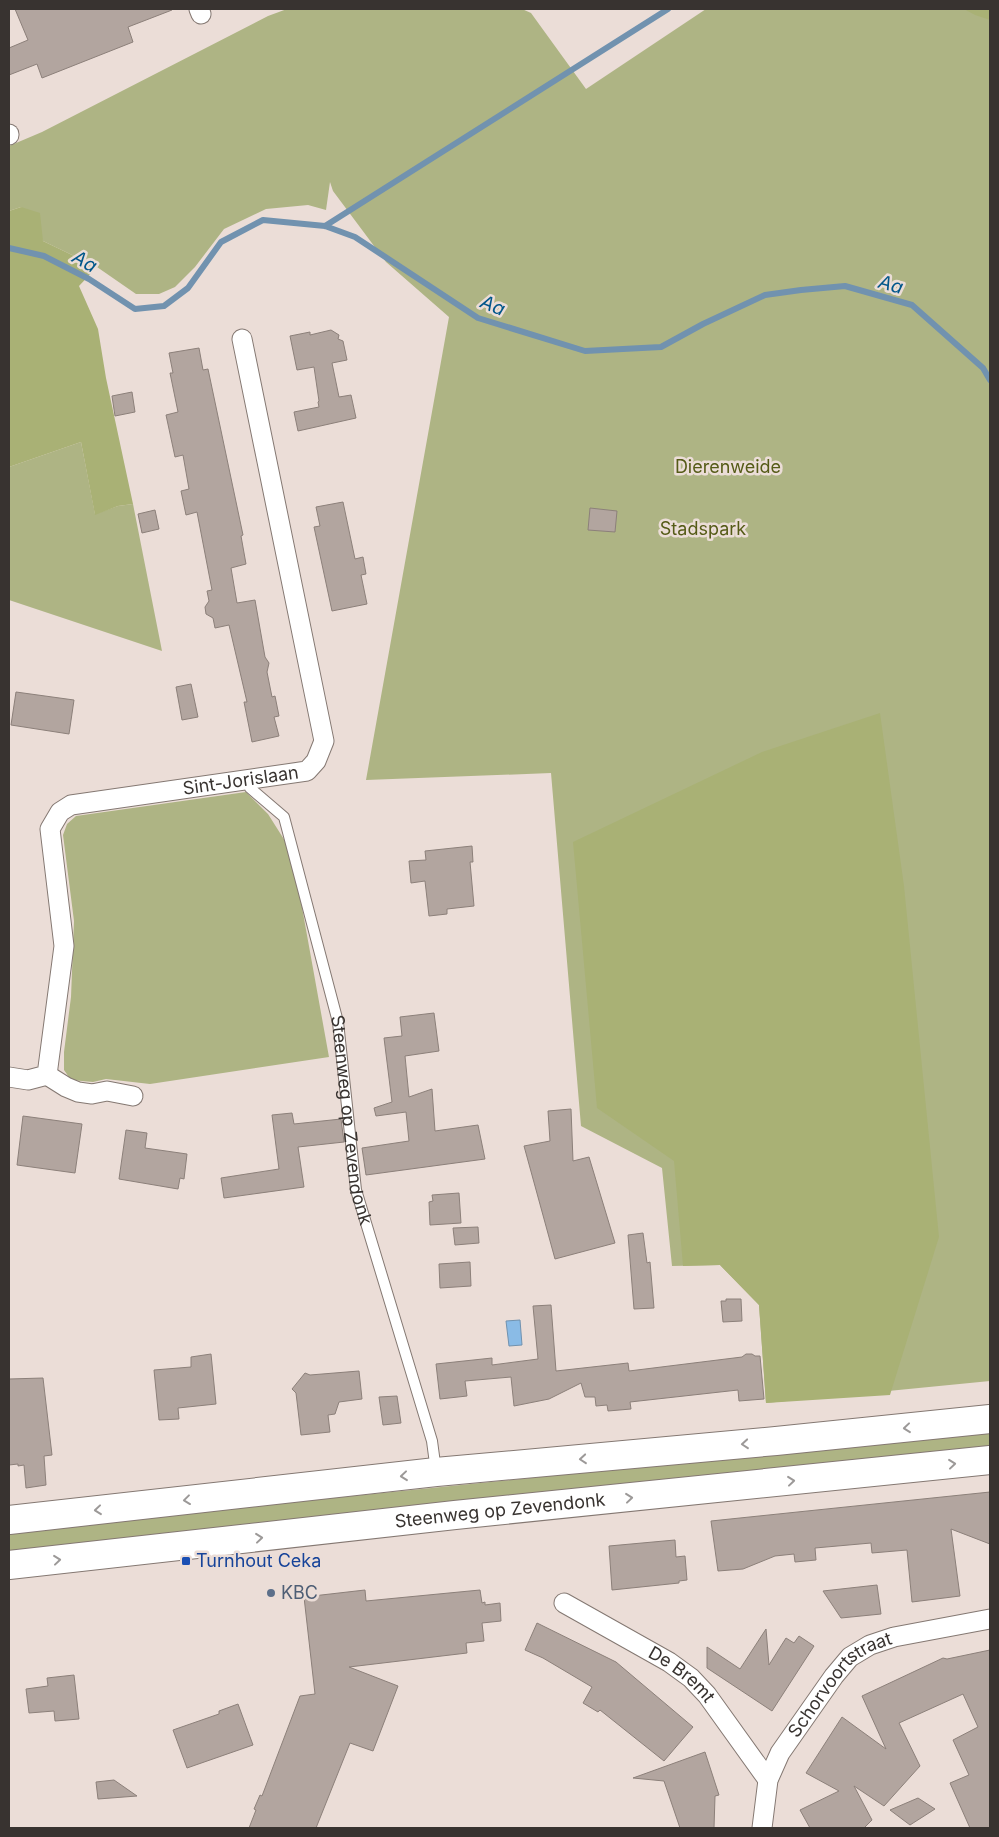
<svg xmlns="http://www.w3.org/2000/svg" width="999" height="1837" font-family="Inter,sans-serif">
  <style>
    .green { fill: #aeb484 }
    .forest { fill: #a9b175 }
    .water { fill: #8abbe6; stroke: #7192af }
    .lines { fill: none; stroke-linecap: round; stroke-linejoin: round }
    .stream { stroke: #7192af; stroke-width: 6 }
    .building { fill: #b2a59f; stroke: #8c807a }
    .service-casing { stroke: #847872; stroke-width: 12 }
    .minor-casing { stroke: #847872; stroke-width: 21 }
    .primary-casing { stroke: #847872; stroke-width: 30 }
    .service { stroke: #fff; stroke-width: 10 }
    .minor { stroke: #fff; stroke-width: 19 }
    .primary { stroke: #fff; stroke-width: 28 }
    .oneway { stroke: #9c9998 }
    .transit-dot { fill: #1a4fb4; stroke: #ebddd7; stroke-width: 2 }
    .service-dot { fill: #5c6f8a; stroke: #ebddd7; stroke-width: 2 }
    .labels { text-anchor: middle; stroke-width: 5; stroke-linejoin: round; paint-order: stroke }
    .park-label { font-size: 18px; fill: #555b17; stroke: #ebddd7 }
    .street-label { font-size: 18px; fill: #383330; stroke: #ebddd7 }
    .transit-label { font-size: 18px; fill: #164399; stroke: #ebddd7; text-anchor: start }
    .service-label { font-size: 18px; fill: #4e5e75; stroke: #ebddd7; text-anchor: start }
    .water-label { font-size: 19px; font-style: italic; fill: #01568b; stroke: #ebddd7 }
  </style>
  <rect width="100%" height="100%" fill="#ebddd7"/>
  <!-- green -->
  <path class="green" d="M287,9H522L531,13L586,89L706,9H990V1381L766,1403L759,1305L720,1265L672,1266L662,1168L581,1126L551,773L366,780L449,317L386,262L333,191L330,182L326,210L308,205L266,209L224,229L195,267L175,287L159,294H136L97,267L43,241L21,207L9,211V146L42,132L268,16Z
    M81,442L95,514L118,506L133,504L162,651L9,600V467Z
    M246,792L268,814L292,852L329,1057L150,1084L106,1079L93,1082L71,1080L64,1070V1052L71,997L74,921L63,835L67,824L76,816Z
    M990,1431V1450L9,1551V1531Z"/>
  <!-- forest -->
  <path class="forest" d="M964,9H990V20L975,15Z
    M21,207L40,213L43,241L97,267L79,286L98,329L106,378L133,504L118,506L95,515L81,442L9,467V211Z
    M880,713L904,886L939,1237L890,1395L766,1403L759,1305L720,1265L683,1266L674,1161L597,1108L573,842L762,752Z"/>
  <!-- water -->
  <path class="water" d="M520,1320L522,1345L509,1346L506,1321Z"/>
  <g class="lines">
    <!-- stream -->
    <path class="stream" d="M325,226L668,9
      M9,248L44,256L89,279L135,309L164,306L188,288L221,242L263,220L325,226L355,237L478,318L585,351L661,347L703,324L765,295L801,290L845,286L912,305L983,368L990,380"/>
  </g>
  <!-- building -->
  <path class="building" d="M15,9H171L172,10L128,27L133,42L42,78L37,64L9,75V48L28,40Z
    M331,330L339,335L338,339L343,341L347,360L332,363L339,397L351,395L356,418L298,431L294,412L319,407L318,402L319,401L314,367L297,370L290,336L310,332V335Z
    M199,348L203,370L208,369L243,535L241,536L246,564L231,568L237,603L255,600L265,657L269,663L267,672L272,697L275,696L279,716L274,717L279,736L252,742L244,702H247L229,625L215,628L213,618L206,614L205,607L209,601L207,591L212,590L197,512L186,515L181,491L189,489L183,455L175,457L166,415L178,412L170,373H173L169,353Z
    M132,392L135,412L115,416L112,396Z
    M343,502L355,559L363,557L366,574L361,575L367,604L332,611L314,527L320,526L316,507Z
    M590,508L617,511L615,532L588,530Z
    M155,510L159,529L142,533L138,514Z
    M191,684L198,717L182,720L176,687Z
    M16,692L74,700L69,734L11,725Z
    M472,846L473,862H470L474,906L447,909V914L429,916L425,881L411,883L409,861L426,860L425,851Z
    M434,1013L439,1051L405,1056L409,1097L432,1089L435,1131L478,1125L485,1159L366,1175L362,1148L409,1141L406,1112L376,1116L374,1108L392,1102L384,1038L402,1036L400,1017Z
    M571,1109L573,1161L589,1157L615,1243L555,1259L524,1146L550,1141L548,1111Z
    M292,1113L294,1124L341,1119L344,1142L298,1147L304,1187L224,1198L221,1178L279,1169L272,1115Z
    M23,1116L82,1124L75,1173L17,1165Z
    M126,1130L147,1133L145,1148L187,1154L184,1179L180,1178L178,1189L119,1179Z
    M459,1193L461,1223L430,1225L429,1202L433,1201L432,1195Z
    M478,1227L479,1243L455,1245L453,1228Z
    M643,1233L647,1263L650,1262L654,1308L634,1309L628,1235Z
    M470,1262L471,1286L440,1288L439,1264Z
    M726,1299H741L742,1321L723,1322L721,1301H726Z
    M551,1305L556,1371L628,1363L629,1371L742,1357L746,1354H752L755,1356H760L764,1399L739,1401L738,1390L630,1402L631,1409L608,1411L607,1405L596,1406L595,1397H585L581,1383L549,1399L514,1406L511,1377L465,1381L467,1396L440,1399L436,1364L492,1358V1365L538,1359L533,1306Z
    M211,1354L216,1404L178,1408L179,1419L159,1420L154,1370L191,1367V1357Z
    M359,1371L362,1399L339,1402L335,1414L328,1415L330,1432L301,1435L296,1393L292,1389L305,1373L310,1375Z
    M43,1378L52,1455L44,1456L46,1485L26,1488L24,1465L18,1466V1464L9,1465V1379Z
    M397,1396L401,1423L383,1425L379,1397Z
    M990,1492V1544L951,1529L960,1596L912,1602L907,1550L872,1553L871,1543L815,1548L816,1560L795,1562L794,1554L775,1556L743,1569L718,1571L711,1521Z
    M675,1540L676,1557L685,1556L687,1580L679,1581V1583L612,1590L609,1546Z
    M877,1585L881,1614L841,1618L823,1591Z
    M365,1590L366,1601L480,1590L482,1603L485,1602V1605L500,1603L501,1621L482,1623L484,1641L466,1643L467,1653L349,1667L398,1686L373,1751L350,1743L316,1828H249L256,1810L254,1809L260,1795L262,1796L300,1696L315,1694L304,1597Z
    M537,1623L616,1662L693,1727L664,1761L600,1710L598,1712L583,1703L592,1687L543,1658L525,1650Z
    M766,1629L769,1665L786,1638L794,1643L799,1636L814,1646L772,1711L707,1668V1647L740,1669Z
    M990,1650V1828H970L950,1783L969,1775L953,1740L978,1727L963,1694L899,1723L920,1766L884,1806L854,1786L872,1820L864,1828H810L800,1810L839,1791L806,1773L842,1717L886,1749L862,1696L943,1658L947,1659Z
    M74,1675L79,1719L55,1721L54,1711L29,1713L26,1689L48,1686L47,1678Z
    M238,1704L253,1745L187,1768L173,1730L219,1714V1711Z
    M705,1752L719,1795L715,1796L714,1828H680L664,1781L633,1778Z
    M114,1780L137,1796L98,1799L96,1782Z
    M918,1798L935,1809L910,1825L890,1810Z"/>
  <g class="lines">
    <!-- service casing -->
    <g class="service-casing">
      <g id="service">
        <path id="s1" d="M248,780L250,788L284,817L338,1022L356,1190L432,1441L436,1471"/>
      </g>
    </g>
    <!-- minor casing -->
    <g class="minor-casing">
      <g id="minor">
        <path d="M199,9L201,14"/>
        <path d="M9,134V135"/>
        <path d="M47,1075L66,1087L78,1092L92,1094L107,1091L133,1096"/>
        <path id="s2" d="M9,1077L28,1080L47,1075L64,946L50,829L60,812L71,805L307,771L316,761L324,741L242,339"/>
        <path id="s3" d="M564,1603L669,1662L691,1678L707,1695L768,1780"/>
        <path id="s4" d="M762,1828L768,1780L780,1753L834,1676L850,1657L870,1645L894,1637L990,1619"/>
      </g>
    </g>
    <!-- primary casing -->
    <g class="primary-casing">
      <g id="primary">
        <path d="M9,1520L436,1472L776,1441L990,1419"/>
        <path id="s5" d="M9,1565L455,1515L990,1460"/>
      </g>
    </g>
    <!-- service -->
    <use href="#service" class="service"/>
    <!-- minor -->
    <use href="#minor" class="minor"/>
    <!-- primary -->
    <use href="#primary" class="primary"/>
  </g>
  <!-- one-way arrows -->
  <defs><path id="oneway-chevron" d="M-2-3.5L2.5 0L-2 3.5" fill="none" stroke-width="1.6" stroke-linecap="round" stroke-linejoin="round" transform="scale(1.25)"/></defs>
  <g class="oneway">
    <use href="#oneway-chevron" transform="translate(907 1428) rotate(174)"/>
    <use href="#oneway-chevron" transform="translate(745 1444) rotate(175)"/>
    <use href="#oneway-chevron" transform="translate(583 1459) rotate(175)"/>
    <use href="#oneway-chevron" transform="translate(952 1464) rotate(-6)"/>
    <use href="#oneway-chevron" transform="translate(404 1476) rotate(174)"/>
    <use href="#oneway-chevron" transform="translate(791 1481) rotate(-6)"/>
    <use href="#oneway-chevron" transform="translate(629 1498) rotate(-6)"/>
    <use href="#oneway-chevron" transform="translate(187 1500) rotate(173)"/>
    <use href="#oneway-chevron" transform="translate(98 1510) rotate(174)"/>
    <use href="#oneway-chevron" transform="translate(259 1538) rotate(-6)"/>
    <use href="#oneway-chevron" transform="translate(57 1560) rotate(-6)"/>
  </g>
  <!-- markers -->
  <rect class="transit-dot" x="181" y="1556" width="10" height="10" rx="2.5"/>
  <circle class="service-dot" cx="271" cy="1593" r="5"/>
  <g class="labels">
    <!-- park labels -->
    <g class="park-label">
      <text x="728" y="473">Dierenweide</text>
      <text x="703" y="535">Stadspark</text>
    </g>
    <!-- street labels -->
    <g class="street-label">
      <text dy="6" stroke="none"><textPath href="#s2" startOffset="491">Sint-Jorislaan</textPath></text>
      <text dy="6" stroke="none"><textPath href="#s1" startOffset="364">Steenweg op Zevendonk</textPath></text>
      <text dy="6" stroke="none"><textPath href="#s5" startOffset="494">Steenweg op Zevendonk</textPath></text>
      <text dy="6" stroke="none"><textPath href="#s3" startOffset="138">De Bremt</textPath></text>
      <text dy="6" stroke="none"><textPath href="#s4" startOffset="171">Schorvoortstraat</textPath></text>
    </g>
    <!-- transit labels -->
    <g class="transit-label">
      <text x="196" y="1567">Turnhout Ceka</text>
    </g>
    <!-- service labels -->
    <g class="service-label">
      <text x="281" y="1599">KBC</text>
    </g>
    <!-- water labels -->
    <g class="water-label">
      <text transform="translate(85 261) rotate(29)" y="7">Aa</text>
      <text transform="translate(891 284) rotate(16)" y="7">Aa</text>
      <text transform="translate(493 305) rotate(22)" y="7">Aa</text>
    </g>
  </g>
  <!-- border -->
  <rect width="999" height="1837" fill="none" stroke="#383330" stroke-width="20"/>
</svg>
